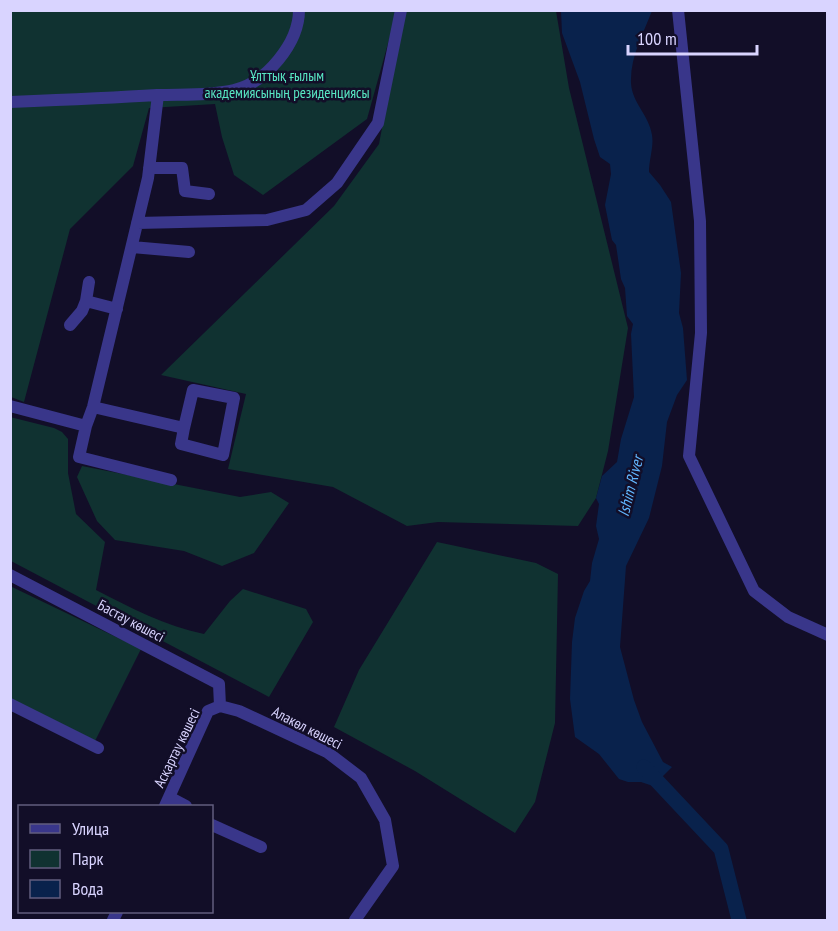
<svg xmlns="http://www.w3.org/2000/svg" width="838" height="931" font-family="'PT Sans Narrow',sans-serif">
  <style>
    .green { fill: #103231 }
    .water { fill: #09224c }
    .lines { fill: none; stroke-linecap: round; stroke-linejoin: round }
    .river { stroke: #09224c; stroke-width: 15 }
    .minor { stroke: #39368a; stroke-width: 12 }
    .labels { text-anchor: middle; stroke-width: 5; stroke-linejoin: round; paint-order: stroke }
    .park-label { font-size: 15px; fill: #58e7c3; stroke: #120e28 }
    .street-label { font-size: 15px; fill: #d9d4ff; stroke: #120e28 }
    .water-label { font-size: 16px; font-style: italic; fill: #62b7ff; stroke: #120e28 }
  </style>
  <rect width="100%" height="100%" fill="#120e28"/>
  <!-- green -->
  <path class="green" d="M11,11H397L367,119L263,195L234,175L222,137L215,104L149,108L133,166L70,229L24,402L11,397Z
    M404,11H556L569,88L628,328L608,451L596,498L578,526L438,522L407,526L333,487L228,469L246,394L161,375L334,206L379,144Z
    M10,417L54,428L62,432L68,439V473L76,514L105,542L96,590C131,608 165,626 204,634L230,601L243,589L306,609L313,622L269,697L11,561Z
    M82,466L240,497L271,492L289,503L254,553L222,566L184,551L115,540L97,521L77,477Z
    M437,542L536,563L558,574L555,723L535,802L515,833L415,771L334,727L359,670Z
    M10,586L141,649L95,741L11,699Z"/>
  <!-- water -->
  <path class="water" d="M561,11H652C643,34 630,57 631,83C632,103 649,115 652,135C654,147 649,159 649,172L660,185L671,202L681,273L679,313L683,328L687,380L677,395L667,422L662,466L649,518L626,566L620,647L634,700L642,722L663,762L672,767L653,786L641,782H628L619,779L599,754L575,737L570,699L572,642L575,618L584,591L590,581L592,563L599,539L596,526L599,504L596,498L602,476L617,462L621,439L634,397L631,334L633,324L627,316L625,288L621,279L616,245L612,240L605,205L611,174L610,164L600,157L594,139L580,82L562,33Z"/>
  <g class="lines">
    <!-- river -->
    <path class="river" d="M644,767L721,849L739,920"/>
    <!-- minor -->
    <path class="minor" d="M678,10L700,221L701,333L689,456L754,591L788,617L828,635
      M158,95L148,178L93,407L86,426L79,457L171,480
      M10,102C59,100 108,98 157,95C182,94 209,96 234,90C266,83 299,43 299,10
      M149,168H182L185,191L209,194
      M137,223L267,220L306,210L337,183L378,123L401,10
      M132,247L189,252
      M86,301L89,282
      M70,325L82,311L86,301L117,309
      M10,406L86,426
      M93,407L184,428L181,444L223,455L234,398L193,390L184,428
      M10,575L219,684L220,706
      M10,704L98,748
      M220,706L239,711L327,752L361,778L385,820L393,866L355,920
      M169,797L186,806
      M165,806L208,711L220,706
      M212,825L261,847
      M113,920L117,912"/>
  </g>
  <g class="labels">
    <!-- park labels -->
    <g class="park-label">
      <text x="287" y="81">Ұлттық ғылым<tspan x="287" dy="17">академиясының резиденциясы</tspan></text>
    </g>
    <!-- street labels -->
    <g class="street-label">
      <text transform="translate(131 621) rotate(28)" y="5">Бастау көшесі</text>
      <text transform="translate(307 728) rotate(27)" y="5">Алакөл көшесі</text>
      <text transform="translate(177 748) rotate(-64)" y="5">Асқартау көшесі</text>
    </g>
    <!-- water labels -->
    <g class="water-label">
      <text transform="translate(630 486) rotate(-76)" y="6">Ishim River</text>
    </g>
  </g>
  <!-- border -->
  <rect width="838" height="931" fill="none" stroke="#d9d4ff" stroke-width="24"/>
  <!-- legend -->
  <rect x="18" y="805" width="195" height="108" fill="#120e28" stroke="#625d7e" stroke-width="1.5"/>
  <rect x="30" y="824" width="30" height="9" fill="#39368a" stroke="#625d7e" stroke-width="1.5"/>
  <text x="72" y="835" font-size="18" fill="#d9d4ff">Улица</text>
  <rect x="30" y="850" width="30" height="18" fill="#103231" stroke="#625d7e" stroke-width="1.5"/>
  <text x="72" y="865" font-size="18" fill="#d9d4ff">Парк</text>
  <rect x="30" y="880" width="30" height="18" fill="#09224c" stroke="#625d7e" stroke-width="1.5"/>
  <text x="72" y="895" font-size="18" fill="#d9d4ff">Вода</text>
  <!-- scale -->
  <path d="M628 45v9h129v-9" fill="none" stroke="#d9d4ff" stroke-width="3"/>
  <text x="637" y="45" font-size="18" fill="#d9d4ff" stroke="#120e28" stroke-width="4.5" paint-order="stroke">100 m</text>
</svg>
